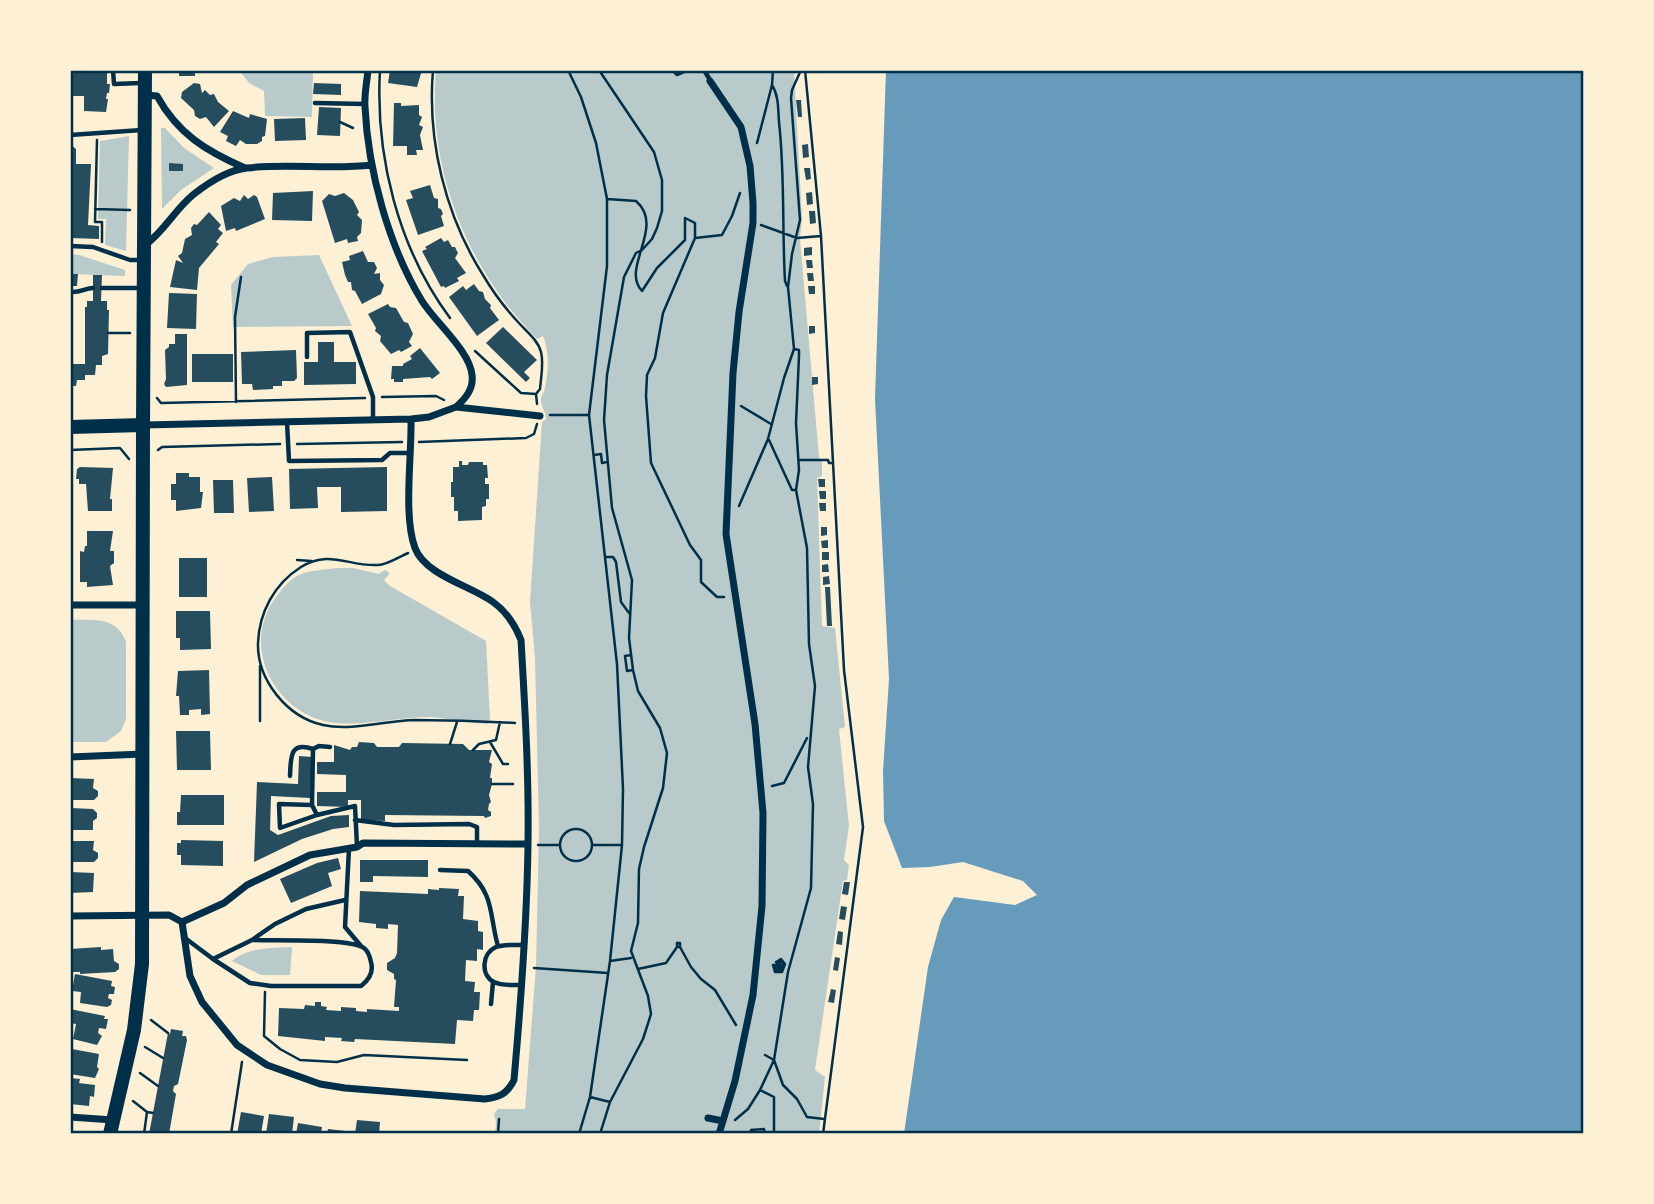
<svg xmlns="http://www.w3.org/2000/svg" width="1654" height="1204" font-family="'Source Sans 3',sans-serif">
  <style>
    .green { fill: #b9caca }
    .water { fill: #669bbc }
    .building { fill: #264d5e }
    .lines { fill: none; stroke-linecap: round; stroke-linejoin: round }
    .path { stroke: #003049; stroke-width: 2.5 }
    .service { stroke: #003049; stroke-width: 4.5 }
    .minor { stroke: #003049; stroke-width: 7 }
    .primary { stroke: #003049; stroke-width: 14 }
    .trunk { stroke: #003049; stroke-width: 14 }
    .neatline { fill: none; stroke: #003049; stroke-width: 2.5 }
  </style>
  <rect width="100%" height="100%" fill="#fdf0d5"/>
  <!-- green -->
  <path class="green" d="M239,70H313L312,117L265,116L264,91L249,83Z
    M436,70H794L802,218L800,239L819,457L822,462V476L817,478L822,626L835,628L845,727L839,729L849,826L844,860L849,865L847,880L843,881L815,1070L825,1077L819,1134H495L496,1122L494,1114L498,1109H525L536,966L539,828L535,658L530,602L542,422L546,419C546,411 540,406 541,398C542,394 545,391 545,387C549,371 549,350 543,336L537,339C524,325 510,310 499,294C453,229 429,150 436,70Z
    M161,128H165L184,148L214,168L181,190L162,209Z
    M129,136L126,251L105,245L106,219H98L100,141Z
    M70,254L79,255L125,270V276L70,274Z
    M319,255L352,326L233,327L231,285L248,264L273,257Z
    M336,568H353L379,574L385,570L390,573L384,580L390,586L486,641L490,719L488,724C468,723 449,718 429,717C395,717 348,730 317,719C268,701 243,641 276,597C282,589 290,579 299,575C310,570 325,570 336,568Z
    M70,620C93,620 117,616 126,642V719L121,731L106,742H70Z
    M292,947L290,975H261L232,961C247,947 273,948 292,947Z"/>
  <!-- water -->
  <path class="water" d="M886,70H1584V1134H904L928,967L941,920L954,897L1015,905L1037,895L1023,881L963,862L930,867L902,868L884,821L883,771L889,679L875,399Z"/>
  <!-- building -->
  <path class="building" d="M70,70H107V84H110L109,93H107L106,99H108L106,112L84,111V96H70Z
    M179,70H195V76H179Z
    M390,70H422L417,87L388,83Z
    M194,83L200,84L202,93L205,90L210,95L214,94L218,102L229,111L214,127L206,117L200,119L195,116L194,110L181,98L182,92Z
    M314,83L341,84V95L313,94Z
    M796,100H801L802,117H798Z
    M394,103H401V106L419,105V115L422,117L419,125L423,127L420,135L423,150H416L417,155H407V146H393Z
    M319,107L341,108L340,136L317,135Z
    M233,111L249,118L250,114L267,119L265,136L262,137V141L257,144H246L240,140L236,146L226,141L228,136L220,132Z
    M305,118L306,140L275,141L274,119Z
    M70,144L76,149V164H91L88,225L99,226V239L70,238Z
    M808,144L809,157L803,158L802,145Z
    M169,163L183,164V171H169Z
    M804,168H810L811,179L806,180Z
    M430,185L434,198L438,199V208L441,209L443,214L441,216L444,226L418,235L406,200L413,198L410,191Z
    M313,191L312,221L272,220L273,193Z
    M812,192L813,204L807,205L806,193Z
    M344,193L353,200L359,212L357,215L362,220L361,233L357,237L358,241L348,243L347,239L335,243L322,201L329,194L335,196Z
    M244,195L248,199L254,195L257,197L265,219L236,231L235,228L226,231L221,206L234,198L240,201Z
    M809,211H815L816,223L810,224Z
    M209,212L221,225L218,229L223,233L216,242L219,244L199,268L197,290L170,287L176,260L183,263L178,256L182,253L185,239L192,235L191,228L194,224L197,225Z
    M441,238L444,242L448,240L452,247H455L458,253L455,258L466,273L457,278L459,281L445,288L444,286L441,287L422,251L427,249L425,247Z
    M812,247V255L804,256V248Z
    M363,251L368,262H374L377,268L374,274L380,273V280L384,285L381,294L362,304L355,291L352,290L351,282H348L345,275L342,262L350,260L349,256Z
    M806,260H812L813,268H807Z
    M807,273H813L814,281H808Z
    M70,274H78L77,286H70Z
    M93,275H102L101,301H107V310H109L108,354L102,356V365H96L95,375H85V380H77L76,386H70V364H85V307H87V301H93Z
    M474,284L479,291L483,292L485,299L491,305L490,308L499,320L477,336L449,297L463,286L466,290Z
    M808,286H815V294H809Z
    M169,293L197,294L196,329L167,328Z
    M388,304L390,307L396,308L404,322L408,323L413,334L409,342L412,346L401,352L399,350L391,354L380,341L381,336L375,331L376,328L368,314Z
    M809,326H815V333L809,334Z
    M503,327L537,360L524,372L530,378L526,382L486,343Z
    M175,334H187V385L166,387L164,384L166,379L165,350L169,347V344H175Z
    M318,342H334V362H356V384L304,385V362H318Z
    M420,348L440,373L432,379L430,377L403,379V382H394V379H391L392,366H403V364L412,359L410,356Z
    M296,350L297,378L294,381H282V386H273V389L253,390L252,384H242L241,352Z
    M192,354H233V382H192Z
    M812,377H818V384L812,385Z
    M459,461H462V465H468L469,462H483V465H487L488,478H485V484H489V499H486V506L482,507V520L458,521V511H454V497H451V482H453V467H459Z
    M80,467L113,468L110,499H112V511H88L86,484H79V479H76L77,469Z
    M387,467V511L341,512V487H317L318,508L290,509L289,469Z
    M176,473H189V477H200V492H203L201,508L176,511V500H171V484H176Z
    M272,477L274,511L249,512L247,478Z
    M818,479H825V487H819Z
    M213,480H233L234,513H214Z
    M819,491H826V499H820Z
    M819,503H826V511H820Z
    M821,527H827V535L821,536Z
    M87,531H113L110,551H114V563L110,566L113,585L87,587V582H80V551L84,552L85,546H87Z
    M828,540V548H822L821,541Z
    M822,552H829V560H822Z
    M179,558H207V597H179Z
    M828,564L829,572H822V565Z
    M829,576L830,584L823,585V577Z
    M825,587H830L832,626H827Z
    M176,611H210L211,649L180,650V638H176Z
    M209,670L210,714L201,715V709L189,710V715H180L179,696H176L178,671Z
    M176,731H210L211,770H177Z
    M359,742L374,743L377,747H399L402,743L463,744L469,750H492L489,762L492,764L490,778H492V784L489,795L491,802L489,804L488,810L491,812V816L485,818L484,816L385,815V821L361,820V800H348V807L317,806V792H346V775L317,774V762H334V745L350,750L352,747H357Z
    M299,756L312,757L310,798L271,796L270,830L278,835L331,816L349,815V827L333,829L302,839L254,862L257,782L298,784Z
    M70,778L94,779L93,788L98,791V796L94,800H70Z
    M181,795H224V825H177V812H180Z
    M70,808L93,809L97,813V818L93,821V830H70Z
    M181,840L223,841V866L181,865V855H177V843H181Z
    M70,841H94L93,850L98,853V858L94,862H70Z
    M338,858L341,869L328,873L332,886L291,903L280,879L317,863Z
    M360,860H428V877L373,876V882H360Z
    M70,872L94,873L93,892L70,893Z
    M844,882H850L848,895L842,894Z
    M439,888L459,889L458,896H464L463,919L478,921V931L483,932V950L477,949V961L466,960L465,981L475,982L474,992H480L479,1010H474L473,1021L457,1020L455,1044L355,1039L354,1042L341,1041L342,1038L325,1037V1041L278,1036L279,1008L304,1009L305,1005L315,1006V1002H321V1006L327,1007L326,1010L341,1011V1007L356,1008V1011L367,1012V1009L399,1011V1007H394L396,980L394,979V974L387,970V963L395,958L397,953L398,925L388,924V929L376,928V924L359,922L360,891L428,894V889L439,890Z
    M841,906L847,907L845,920L839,919Z
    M838,931L843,932L842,945L836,944Z
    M101,947V950L113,949L114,961L119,964V969L115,972L80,974V972H70V949Z
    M835,957L840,958L838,971L833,970Z
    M75,974L112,981L111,986L115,987L114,994H109L108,998L112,1000L111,1005L107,1007L80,1003L81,992L72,991Z
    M831,989L836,990L834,1003L828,1002Z
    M70,1009L105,1016L104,1019H108L106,1029L99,1028L98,1033L102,1036L97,1045L73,1039L76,1024L70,1023Z
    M171,1029L183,1031L182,1036H186L187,1040L178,1084L174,1086L173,1091L176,1094L169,1134H149L168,1033L170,1034Z
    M72,1049L99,1054L97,1067L99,1069L95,1078L70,1074Z
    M70,1078L80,1079L79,1083L95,1085L94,1097L90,1096L89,1106L70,1104Z
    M241,1112L264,1116L261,1134H237Z
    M269,1114L294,1117L292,1134H266Z
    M357,1120L380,1122L379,1134H355Z
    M298,1123L322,1127L321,1134H296Z
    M328,1129L354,1132V1134H327Z"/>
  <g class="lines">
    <!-- path -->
    <path class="path" d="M380,70C375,156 398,248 450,318
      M433,70C427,140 445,215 483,275C493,292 505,308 518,322C526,331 538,340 541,352C544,363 541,377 540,389L536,394
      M568,70L581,97L596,143L607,199V266L589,415L617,664L623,789L622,845L610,961L590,1097L579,1134
      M599,70L654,152L662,180V211L657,228L652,239L642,250L636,253L624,277L607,375L604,420L612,508L632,580L629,638L633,670L638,691L660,728L667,753L663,788L644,847L639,869L638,923L631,951L648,996L651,1014L643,1039L610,1102L600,1134
      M672,70L677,75L689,70
      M805,70L821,236L844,670L863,827L823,1134
      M772,85C779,96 778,110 779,122C785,175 782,228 785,281L787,286
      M340,122L353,128
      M97,140L95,222H102V242
      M757,143L772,85L773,70
      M607,199L636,201C666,227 620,268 642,291L657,268L685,240V218L695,223V238L663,313L655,358L647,375L646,396L651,463L690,545L701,560V582L717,597H724
      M95,209L130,210
      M761,225L797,238L821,236
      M695,238L722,235L732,216L740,193
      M108,333H130
      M475,351L521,393L536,394L537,404
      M382,397L436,396L444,400
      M157,398L161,403L365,398
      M236,402L235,317L241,277
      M741,406L771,424
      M550,415H589
      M769,440L792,490H796
      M419,442L526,438L534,434L537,424
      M297,444L402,442
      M70,450L120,448L129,459
      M158,450L162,447L280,444
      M594,455L601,454L602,463L607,462
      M799,460H828L829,463H832
      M739,506L768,439L784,378L794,349L788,287L792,254L800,220L791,98L792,90L801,70
      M408,553C399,557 387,565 378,565C349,567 330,549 301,567C274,584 259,613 258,643C257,680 287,717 323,725C351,731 385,721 414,720C447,720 482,721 515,723
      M605,557H613L616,562L621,602L629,613
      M297,560L311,561
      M631,655L625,656L627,671L633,670
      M260,666V721
      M490,742L503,764H508
      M450,744L457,722
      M473,750L479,744L496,740L500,722
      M492,784H513
      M772,786L784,783L807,738
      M560 845a16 16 0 1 1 32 0a16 16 0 1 1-32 0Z
      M538,845H560
      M592,845H622
      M677,943H680V947H677Z
      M680,947L691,967L701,979L715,990L736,1025
      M610,961L631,958
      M776,962L781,959L785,964L782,972H775L773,965H779L778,967
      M775,966L777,970H781L783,963L779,961L777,964
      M534,968L608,973
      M638,969L666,963L677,947
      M779,969L781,966L779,963
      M265,992L264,1036L280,1049L300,1060L337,1062L364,1055L467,1060
      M151,1020L168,1033
      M145,1047L163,1058
      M765,1055L774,1060L783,1085L797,1099L807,1117L824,1119
      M140,1073L158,1086
      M760,1090L774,1097V1134
      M590,1097L610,1102
      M133,1101L147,1112L153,1113
      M735,1120L748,1109L760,1090L774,1060L788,972L811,888L813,804L808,767L815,686L809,644L807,548L796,490L799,470L796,423L799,356V350L794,349
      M144,1134L147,1112
      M231,1134L242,1062
      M498,1134L499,1119
      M750,1134L751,1130L764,1129L765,1134"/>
    <!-- service -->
    <path class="service" d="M113,70L114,84L141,83
      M704,70L710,80
      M315,103L365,104
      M70,135L142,130
      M70,246L93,247L130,260H140
      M102,288H143
      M70,292C81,293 85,288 93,288
      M307,357V333L350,332L373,397V420
      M287,422L289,461L382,460L390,453H410
      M313,749L319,746L330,747
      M290,776C291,758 289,741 313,749L312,805
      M317,815L312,805L279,804L280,828L317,815L355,806L357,846
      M355,820L394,825L469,824L477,827V843
      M349,848L345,927L361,946
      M440,870L468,871C495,895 489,915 498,946
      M185,938L213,959L252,940L275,924L306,909L345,900
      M213,959L250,983L271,986H361C369,980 374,973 371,962C370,957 368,951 364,948C350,938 274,941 252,940
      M521,985C513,985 502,986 494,982C480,975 482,953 496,947C504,944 515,945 524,945
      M491,1004L493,982"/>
    <!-- minor -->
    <path class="minor" d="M368,70C367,82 364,95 365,107C368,171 389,247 422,301C435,322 470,351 472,375C474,389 465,399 456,407
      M710,81L741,127L750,166L753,203V223L739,312L733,373L726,534L755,724L763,813L762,906L753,995L735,1081L719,1134
      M145,95L157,96C178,134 206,151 245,168
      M145,245C164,232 175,209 194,194C208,183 228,170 247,168C288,163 331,170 372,165
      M144,425L411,419L429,417L456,407L540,416
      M70,605H143
      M70,757L143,754
      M70,916L169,915L182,922L224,903L247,885L310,855L357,847L363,843L528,844
      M182,922L190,976L202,1002L237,1045L267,1065L320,1084L345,1088L485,1099C500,1097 507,1094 514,1080C521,1001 527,923 528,844C529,776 525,708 521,640C515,625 507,612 493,602C471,586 425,575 415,548C403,516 412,454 411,419
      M70,1117L113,1120
      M708,1118L723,1121"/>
    <!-- primary -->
    <path class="primary" d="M143,425L145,70"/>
    <!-- trunk -->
    <path class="trunk" d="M70,427L143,425L142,964L134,1030L110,1134"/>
  </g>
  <!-- border -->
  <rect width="1654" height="1204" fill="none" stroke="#fdf0d5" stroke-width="144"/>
  <rect x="72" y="72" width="1510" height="1060" class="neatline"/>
</svg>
